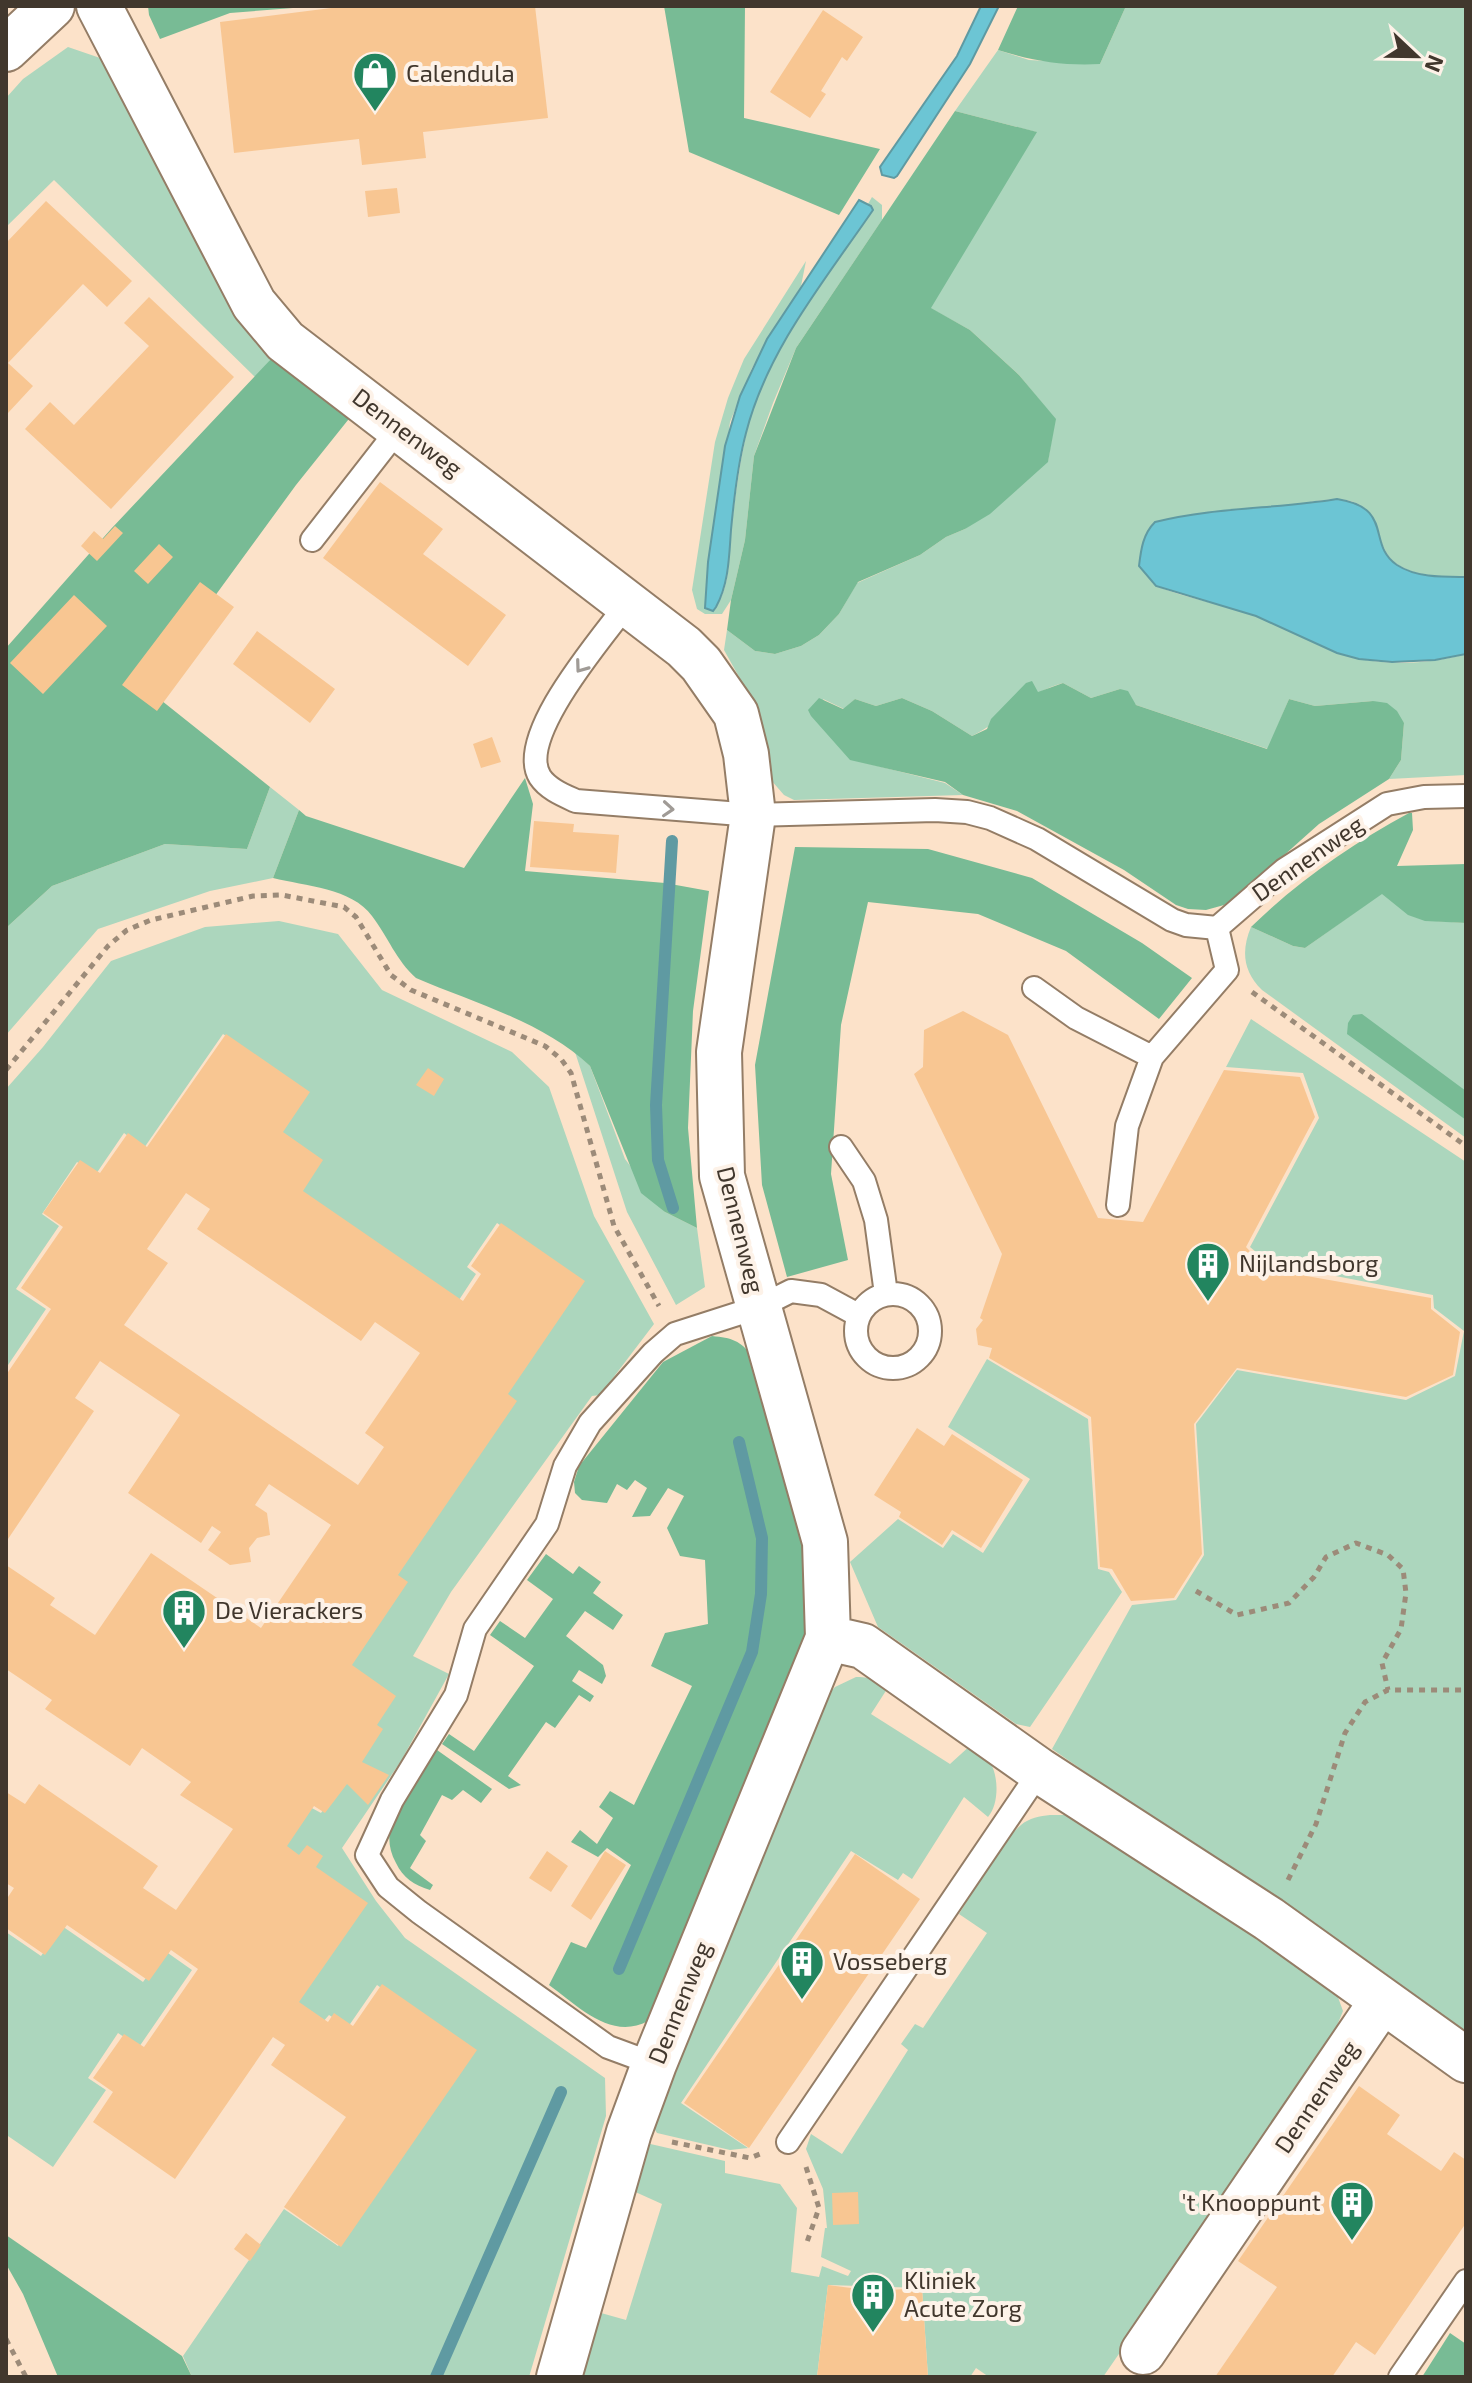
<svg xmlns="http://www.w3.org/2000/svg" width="1472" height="2383" font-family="'Exo 2',sans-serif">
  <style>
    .green { fill: #acd6bd }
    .forest { fill: #78bb95 }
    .water { fill: #6cc5d4; stroke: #5f9aa2; stroke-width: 2 }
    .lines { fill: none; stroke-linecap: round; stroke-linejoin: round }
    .stream { stroke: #5f9aa2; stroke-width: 12 }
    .building { fill: #f8c692; fill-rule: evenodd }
    .service-casing { stroke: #947d66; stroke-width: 26 }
    .minor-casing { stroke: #947d66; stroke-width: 48 }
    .path { stroke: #9c8b79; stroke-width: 5; stroke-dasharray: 6 6; stroke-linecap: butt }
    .service { stroke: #fff; stroke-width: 22 }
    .minor { stroke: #fff; stroke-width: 44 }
    .oneway { stroke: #a09b96 }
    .labels { text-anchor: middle; stroke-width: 8; stroke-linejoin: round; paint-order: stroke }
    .poi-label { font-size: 24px; fill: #41372d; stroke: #fdf2e8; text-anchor: start }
    .street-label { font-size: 24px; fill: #41372d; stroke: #fdf2e8 }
  </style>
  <rect width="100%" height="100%" fill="#fce2c9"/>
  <!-- green -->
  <path class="green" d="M1126,6H1466V577C1439,576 1397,578 1384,548C1376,530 1377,513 1356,503C1336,494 1305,504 1284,507C1265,508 1247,508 1228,510C1204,512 1180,518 1156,522C1139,538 1138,571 1156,586C1188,599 1223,604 1256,616C1284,626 1310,643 1339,653C1377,667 1427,665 1466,654V775L1389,779L1401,760L1404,723L1373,701L1315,706L1289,699L1268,749L1136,705L1120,689L1091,698L1063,683C1028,692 1004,720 972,736L932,711L902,698L876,706L855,699L844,709L823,699L850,759L945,783L963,795L794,800L784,795L771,780L764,733L758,711L724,650L727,630L755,651L775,654L801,646L819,635L839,614L857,583L920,555L946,537L965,529L1048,461L1055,419L1019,375L970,330L930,308L1036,132L955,111L998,50L1029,60L1100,64Z
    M68,47L103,59L272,358L256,378L54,180L6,227V98L23,79Z
    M872,197L882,205V220L796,348L773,403L754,456L745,540L731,600L722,614H705L697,609L692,590L715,442L728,398L744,359L806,261L801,286L752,368L730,422L705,608L713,610C733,587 728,551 732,523C738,478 743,434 759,391C784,328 835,267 872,211L868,204Z
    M270,787L299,810L273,878L210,891L98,929L6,1035V928L52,886L165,844L247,849Z
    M1382,893C1417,923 1422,920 1466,923V1138L1262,990C1243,971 1241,951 1251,927L1293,946L1305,948Z
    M279,921L338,934L382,990L512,1052L549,1087L594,1216L654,1324L600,1395L592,1396L451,1592L413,1656L449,1674L401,1761L342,1848L376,1901L405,1938L605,2078L606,2116L529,2377H192L183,2356L284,2209L338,2246L472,2050L377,1985L348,2027L329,2015L322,2023L295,2005L284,1846L310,1807L321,1813L377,1730L348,1665C419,1532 497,1405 581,1280L497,1223L467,1267L476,1274L459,1300L298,1190L281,1133L308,1092L223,1034L144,1148L124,1133L96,1174L77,1162L42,1214L59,1226L16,1289L46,1309L6,1368V1089L43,1047L111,961L205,927Z
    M1251,1019L1466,1162V2035L1052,1749L1132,1605L1176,1600L1204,1555L1196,1424L1237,1370L1406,1400L1455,1376L1464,1331L1434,1308L1433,1295L1269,1263L1250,1247L1319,1118L1303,1073L1226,1067Z
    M575,1052L590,1066L625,1159L665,1212L697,1228L705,1287L676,1305L627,1212Z
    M987,1359L1088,1419L1098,1569L1109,1572L1122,1592L1030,1727L1016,1724L878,1627L850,1562L898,1519L943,1548L953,1534L983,1553L1030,1479L948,1427Z
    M856,1677C867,1677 880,1679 889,1686L871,1714L950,1764L972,1744C977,1749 987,1755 990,1762C999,1777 999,1804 988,1817L964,1797L912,1879L903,1873L898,1880L851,1851L681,2103L748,2148L730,2150L657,2133L652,2125L667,2080L829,1694L835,1687Z
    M1050,1815H1066L1084,1820L1335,1989L1343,2011L1324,2057L1103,2377H989L976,2368L970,2377H928L922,2288L828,2285L817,2377H571L594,2311L626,2320L662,2204L631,2190L646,2143L725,2161V2173L780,2184L797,2208L791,2272L819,2277L822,2266L848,2276L851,2271L821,2257L825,2228H827L823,2189L806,2149L811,2134L842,2154L908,2050L901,2044L915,2024L923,2028L987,1933L959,1914C978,1885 995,1848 1021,1825C1029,1818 1040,1816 1050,1815Z
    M62,1926L143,1982L165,1951L192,1970L139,2047L118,2033L88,2078L106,2090L53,2167L8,2136L6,2138V1932L41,1956Z"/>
  <!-- forest -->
  <path class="forest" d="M148,6H319L230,13L160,39L149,15Z
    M664,6H745L744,118L880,149L839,215L689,152Z
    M1018,6H1126L1100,64C1064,66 1033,61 998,50Z
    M955,111L1037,132L931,308L970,330L1019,375L1056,419L1048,462L990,514L965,529L946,537L920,555L858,582L839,614L819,635L801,646L775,654L755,651L727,630L731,600L745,540L754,456L796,348Z
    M272,358L352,415L296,485L147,689L270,787L247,849L165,844L52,886L6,928V648L111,529Z
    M1032,681L1038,692L1063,683L1091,698L1120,689L1128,691L1136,705L1267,749L1289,699L1315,706L1373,701L1387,703L1397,711L1404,723L1401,760L1389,779L1319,824L1243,892L1224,905L1206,910L1188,909L1176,905L1124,870L1017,811L963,795L945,782L850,760L811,716L808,710L819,698L843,709L855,699L876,706L902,698L932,711L972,736L987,729L991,719L1026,683Z
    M525,778L533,804L525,871L665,883L709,891L693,1011L688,1128L697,1228L665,1212L641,1193L590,1066C544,1022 474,1003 416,978C396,960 388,937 372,916C352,888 305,886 273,878L299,810L306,816L464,868Z
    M1409,813H1412L1413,830L1397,866L1466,864V923L1425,921L1408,915L1382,894L1305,948L1293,946L1251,927C1298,881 1352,844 1409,813Z
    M795,847L928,849L1032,878L1142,943L1192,978L1159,1019L1066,951L978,914L868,902L841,1025L831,1174L848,1260L787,1277L762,1185L755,1065Z
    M1362,1014L1466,1091V1120L1347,1034L1348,1023L1353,1015Z
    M712,1336C732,1338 740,1340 753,1357L806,1553L812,1616L798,1675L648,2021C611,2041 578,2006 549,1985L571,1942L586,1948L631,1865L607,1848L598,1857L571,1842L580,1830L597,1844L613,1818L599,1807L610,1791L634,1805L692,1686L651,1666L665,1633L708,1624L705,1560L680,1556L667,1528L684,1496L668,1488L650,1516L632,1517L647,1488L635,1480L627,1490L617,1484L607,1503L582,1500L575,1493L574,1482L579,1466L663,1362Z
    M546,1554L573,1574L579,1566L601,1582L593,1593L623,1615L613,1630L585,1611L566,1636L603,1665L606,1676L602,1684L579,1670L572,1681L594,1696L590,1702L579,1695L555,1728L546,1722L508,1776L521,1785L509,1789L442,1744L449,1734L474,1751L534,1666L490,1635L500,1621L525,1638L553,1599L527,1580Z
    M437,1750L492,1789L481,1803L463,1790L452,1800L442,1795L420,1835L426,1841L410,1868L433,1885L430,1890C414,1885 403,1878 396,1863C373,1823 415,1781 437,1750Z
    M6,2235L182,2356L192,2377H58L23,2294L6,2264Z
    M1450,2333L1466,2344V2377H1422Z"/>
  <!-- water -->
  <path class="water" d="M981,6H999L970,64L897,176L894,178L882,175L880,167L957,56Z
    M859,200L871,206L873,210C825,280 767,350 746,433C738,463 734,498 731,530C729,557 729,583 716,607L713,611L705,608L708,562L725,446L740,396L767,339Z
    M1337,499C1395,508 1366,544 1397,565C1417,578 1444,577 1466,577V654L1435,660L1392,662L1359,659L1337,653L1256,616L1156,586L1139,566C1141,549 1143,534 1155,522C1215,507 1277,509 1337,499Z"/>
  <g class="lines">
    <!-- stream -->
    <path class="stream" d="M672,841L656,1105L658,1160L673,1208
      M619,1969L752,1652L761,1594L762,1538L739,1442
      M436,2377L561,2092"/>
  </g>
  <!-- building -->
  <path class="building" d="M347,6H535L548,118L423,132L426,158L362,165L359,139L234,153L220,22Z
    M823,10L863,37L847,61L842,57L821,91L826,94L810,118L770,92Z
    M397,188L400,213L368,217L365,191Z
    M46,201L132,281L107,307L83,284L8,363L33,386L8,413L6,411V243Z
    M149,297L234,377L111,509L25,429L50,402L74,425L149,346L124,323Z
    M380,482L443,529L423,554L506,615L468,666L323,558Z
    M115,526L123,533L97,561L81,546L94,531L103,539Z
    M159,544L173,557L148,584L134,571Z
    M200,582L234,607L157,711L122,685Z
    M74,595L107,626L43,694L10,663Z
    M257,631L335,689L310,723L233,664Z
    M492,737L501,762L481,768L473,744Z
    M534,821L574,824L573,832L619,835L616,873L530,867Z
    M963,1011L1008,1035L1098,1218L1143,1222L1224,1070L1300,1077L1315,1117L1246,1247L1267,1269L1431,1298V1309L1460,1332L1453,1375L1406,1397L1237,1368L1194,1424L1202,1554L1174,1598L1131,1601L1112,1569L1100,1567L1091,1417L989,1358L992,1348L978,1345L976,1329L983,1320L980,1318L1002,1254L914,1074L923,1067L924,1030Z
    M226,1034L310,1092L283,1132L323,1160L303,1191L463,1301L481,1274L471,1266L501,1223L585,1281L508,1394L517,1401L398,1575L408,1582L352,1665L396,1696L377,1725L383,1729L362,1762L389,1775L368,1805L347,1784L325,1813L314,1806L287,1846L299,1855L307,1845L323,1856L316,1867L368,1903L299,2002L328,2022L334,2013L353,2026L382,1984L477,2050L341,2247L284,2207L346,2117L271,2065L285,2045L273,2037L175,2179L93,2122L113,2092L93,2078L124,2034L144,2047L198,1969L171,1950L149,1981L67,1925L45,1955L6,1928V1900L14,1888L6,1883V1792L25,1804L39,1784L158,1866L143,1888L176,1910L233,1829L180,1795L191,1782L142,1748L130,1766L45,1709L52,1700L6,1669V1565L55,1598L50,1605L95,1635L151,1553L261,1628L331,1525L269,1484L255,1505L267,1513L270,1535L257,1538L249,1548L251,1562L230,1565L208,1550L221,1532L212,1526L201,1543L128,1493L180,1415L100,1361L75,1398L94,1411L6,1542V1375L51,1309L21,1288L63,1227L43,1213L80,1160L100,1173L128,1133L147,1147ZM186,1193L210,1209L197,1229L361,1341L375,1322L420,1353L365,1433L384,1447L358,1485L124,1325L168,1263L147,1249Z
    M428,1068L444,1079L434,1096L416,1085Z
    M917,1428L944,1446L952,1434L1023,1480L981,1548L952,1530L942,1545L899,1517L901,1512L874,1495Z
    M547,1851L568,1866L551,1892L529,1878Z
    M605,1851L626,1865L591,1920L571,1906Z
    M855,1854L920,1899L749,2148L684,2103Z
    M1359,2086L1400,2115L1387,2134L1441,2171L1454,2152L1466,2160V2223L1375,2355L1356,2342L1332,2377H1215L1277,2287L1238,2261Z
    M858,2192L859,2224L833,2225L832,2193Z
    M246,2233L261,2245L250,2261L234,2249Z
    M828,2285L874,2291L922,2288L928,2377H817Z"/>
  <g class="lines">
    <!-- service casing -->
    <g class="service-casing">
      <path id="service" d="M312,540L400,427
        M627,604C603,637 515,737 540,777C548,789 563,795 576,801L753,815L935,810L967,812L990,818L1037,839L1172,920L1186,925L1217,928L1284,870L1387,804L1424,797L1466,796
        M1034,988L1076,1018L1152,1057
        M841,1147L864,1181L876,1220L886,1294
        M1118,1205L1127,1126L1152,1057L1227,970L1217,928
        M856 1331a37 37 0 1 1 74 0a37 37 0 1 1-74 0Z
        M654,2064L608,2047L419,1912L388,1887L367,1855L392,1800L456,1695L475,1629L547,1524L565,1466L590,1423L653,1353L675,1334L759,1307L791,1291L821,1295L858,1315
        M788,2142L1040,1771
        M1400,2377L1466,2281"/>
    </g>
    <!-- minor casing -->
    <g class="minor-casing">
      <path id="minor" d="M99,6L254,304L285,341L684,647L701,664L736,714L746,754L753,815L719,1052L722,1176L825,1542L828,1638L654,2064L629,2132L559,2377
        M6,49L52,6
        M828,1638L863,1646L1040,1771L1269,1919L1466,2060
        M1143,2352L1382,2001"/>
    </g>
    <!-- path -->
    <path class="path" d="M1252,992L1466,1146
      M6,1070L108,946L127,930L151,920L253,896L282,895L344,907L356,917L391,975L411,990L545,1046L561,1059L571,1073L614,1226L659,1306
      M1196,1591L1237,1615L1289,1603L1314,1577L1326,1557L1356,1543L1388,1555L1403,1569L1406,1593L1401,1629L1382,1663L1388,1690
      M1288,1880L1316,1824L1345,1733L1365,1702L1388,1690H1466
      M672,2142L750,2158L760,2154
      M806,2167L819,2208L807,2242
      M6,2339L26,2377"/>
    <!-- service -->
    <use href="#service" class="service"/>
    <!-- minor -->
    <use href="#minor" class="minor"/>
  </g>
  <!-- one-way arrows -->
  <defs><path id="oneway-chevron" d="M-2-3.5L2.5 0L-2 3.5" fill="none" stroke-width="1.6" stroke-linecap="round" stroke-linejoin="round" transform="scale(2)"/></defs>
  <g class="oneway">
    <use href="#oneway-chevron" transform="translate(581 667) rotate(126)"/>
    <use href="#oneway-chevron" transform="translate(668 809) rotate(4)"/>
  </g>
  <!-- icons -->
  <defs>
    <g id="shop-pin" transform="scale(2.3)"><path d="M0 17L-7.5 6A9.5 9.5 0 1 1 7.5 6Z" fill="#22855f" stroke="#fdf2e8"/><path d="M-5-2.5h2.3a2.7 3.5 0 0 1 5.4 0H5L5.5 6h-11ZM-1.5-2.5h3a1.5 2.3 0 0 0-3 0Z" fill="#fff"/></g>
    <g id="building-pin" transform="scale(2.3)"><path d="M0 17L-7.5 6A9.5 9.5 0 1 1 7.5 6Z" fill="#22855f" stroke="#fdf2e8"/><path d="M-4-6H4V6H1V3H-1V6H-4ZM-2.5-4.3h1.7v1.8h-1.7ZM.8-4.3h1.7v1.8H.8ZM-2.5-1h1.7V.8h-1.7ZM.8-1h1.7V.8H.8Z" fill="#fff"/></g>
  </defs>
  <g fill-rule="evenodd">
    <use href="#shop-pin" x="375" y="74"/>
    <use href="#building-pin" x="1208" y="1264"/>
    <use href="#building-pin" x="184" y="1611"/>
    <use href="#building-pin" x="802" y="1962"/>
    <use href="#building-pin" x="1352" y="2203"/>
    <use href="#building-pin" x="873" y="2295"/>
  </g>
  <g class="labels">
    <!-- poi labels -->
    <g class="poi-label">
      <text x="406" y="82">Calendula</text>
      <text x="1239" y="1272">Nijlandsborg</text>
      <text x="215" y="1619">De Vierackers</text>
      <text x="833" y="1970">Vosseberg</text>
      <text x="1321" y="2211" text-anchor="end">'t Knooppunt</text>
      <text x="904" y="2289">Kliniek<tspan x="904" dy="28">Acute Zorg</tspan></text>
    </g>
    <!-- street labels -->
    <g class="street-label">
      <text transform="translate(407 433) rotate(37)" y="8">Dennenweg</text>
      <text transform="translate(1308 859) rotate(-35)" y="8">Dennenweg</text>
      <text transform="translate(740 1230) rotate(76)" y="8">Dennenweg</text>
      <text transform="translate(680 2003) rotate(-68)" y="8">Dennenweg</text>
      <text transform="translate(1317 2097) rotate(-56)" y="8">Dennenweg</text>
    </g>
  </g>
  <!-- border -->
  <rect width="1472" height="2383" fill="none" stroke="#41372d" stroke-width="16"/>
  <!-- north arrow -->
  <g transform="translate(1416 56) rotate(112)" stroke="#fdf2e8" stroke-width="6" paint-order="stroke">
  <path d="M0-6L14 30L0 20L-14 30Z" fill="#41372d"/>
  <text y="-12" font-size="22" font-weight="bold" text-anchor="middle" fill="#41372d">N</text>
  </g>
</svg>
